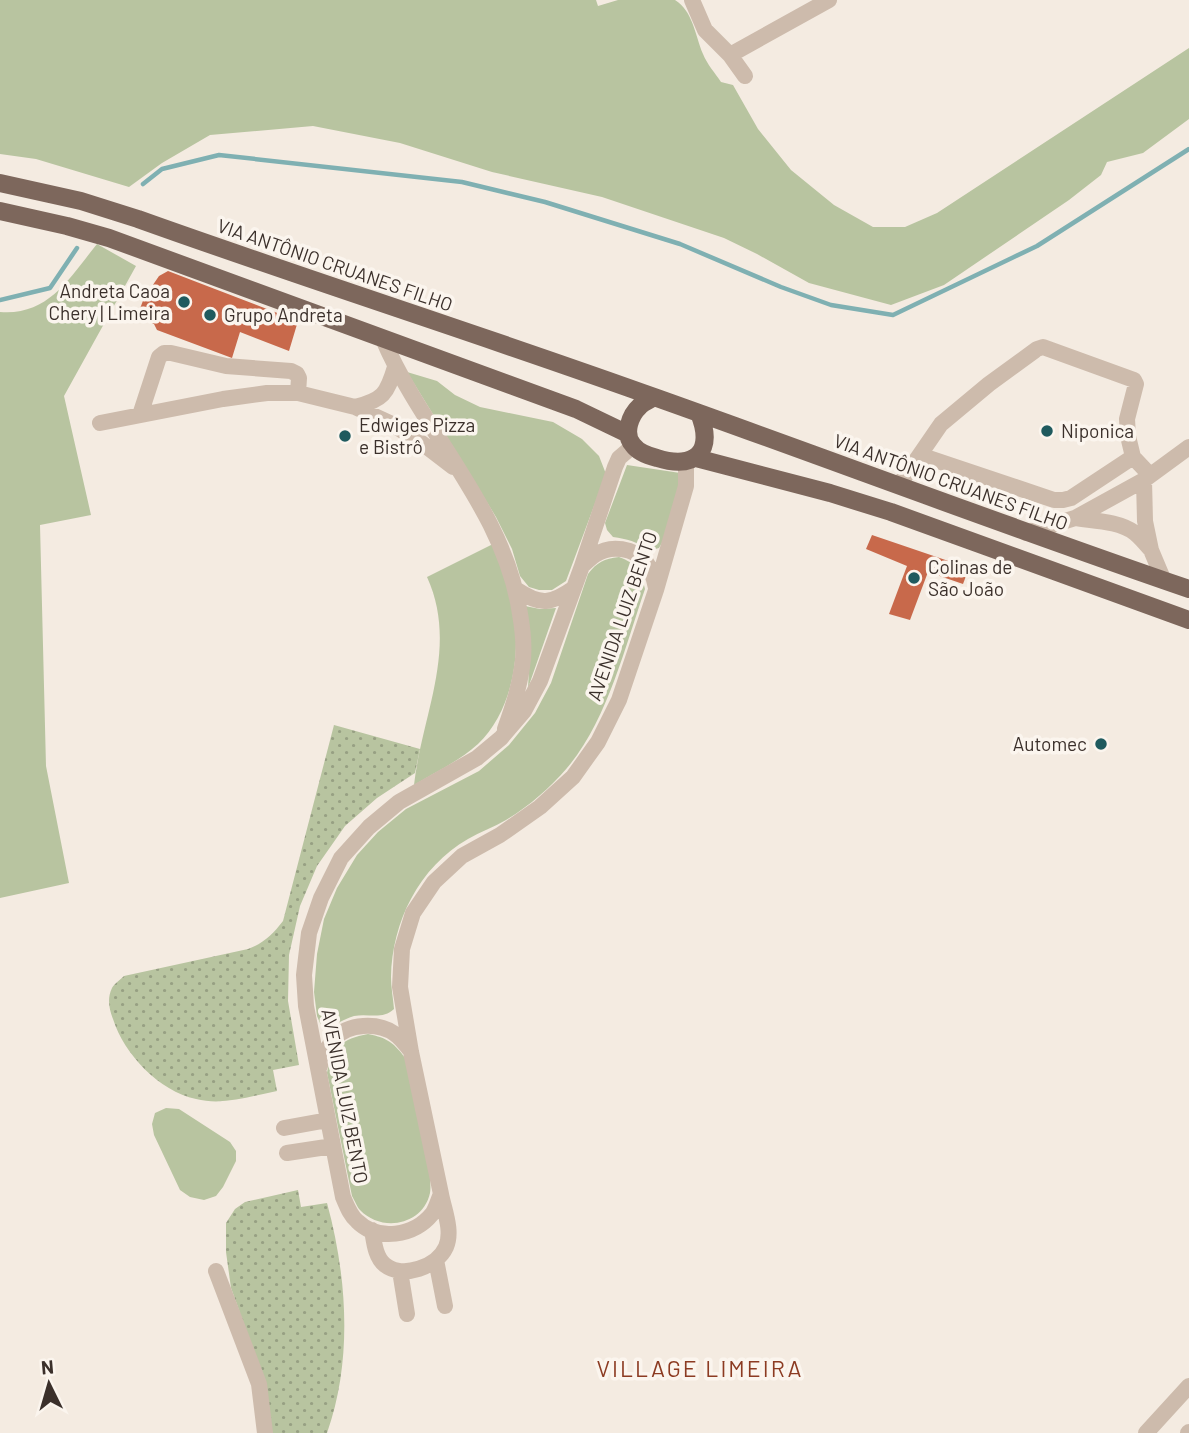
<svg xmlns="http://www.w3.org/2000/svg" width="1189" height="1433" font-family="Barlow,sans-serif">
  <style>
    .grass { fill: #b8c4a0 }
    .park { fill: url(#park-dots) }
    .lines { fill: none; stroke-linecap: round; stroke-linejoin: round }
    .stream { stroke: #7fb0b2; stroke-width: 4.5 }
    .building { fill: #c8694b }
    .minor { stroke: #cdbbac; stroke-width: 16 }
    .major { stroke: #7d675c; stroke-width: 18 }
    .poi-dot { fill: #1f5a5e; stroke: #fbf5ee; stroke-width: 2.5 }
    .labels { text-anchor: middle; stroke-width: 7; stroke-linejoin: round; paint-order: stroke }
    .street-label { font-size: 19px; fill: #3b302b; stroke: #fbf5ee }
    .poi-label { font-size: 19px; fill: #3b302b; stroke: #fbf5ee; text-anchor: start }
    .quarter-label { font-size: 23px; letter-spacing: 2px; fill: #8c3b22; stroke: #fbf5ee }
  </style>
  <defs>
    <pattern id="park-dots" width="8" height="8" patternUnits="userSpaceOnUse" patternTransform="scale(1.75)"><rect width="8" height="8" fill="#b8c4a0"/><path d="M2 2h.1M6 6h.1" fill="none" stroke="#97a083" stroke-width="1.8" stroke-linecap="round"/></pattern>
  </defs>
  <rect width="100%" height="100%" fill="#f4ebe1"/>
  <!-- grass -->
  <path class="grass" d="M0,0H596L598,6L618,0H675C693,11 695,35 703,54C707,64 715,73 721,82L733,85L758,129L791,170L834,205L873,227H905L937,213L1189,48V119L1143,153L1107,162L1101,175L1069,200L944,285L891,305L809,283L757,254L724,238L602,197L492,172L400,143L313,126L210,135L162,163L129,187L36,159L0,154Z
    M97,244L136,266L64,396L91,515L40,525L46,766L69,883L0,898V312C49,316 70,277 97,244Z
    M407,372L437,381L455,395L480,407L553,422L582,439L599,456L606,474L566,581L552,590H539L529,587L520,576L512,549L496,517Z
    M627,465L687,474L664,539L659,548L648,551C637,541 627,539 613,537L607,530L605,523Z
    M493,544C499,563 507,582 511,601C523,648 514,709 478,744C459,761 436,772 414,785C422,714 459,647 427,577Z
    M619,557C637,564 641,570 645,589C625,647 607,721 567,768C550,788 528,807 506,820C494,827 480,832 468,839C419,867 392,922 391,977C391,987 393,998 394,1009C383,1020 368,1013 354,1016C344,1019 336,1025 326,1027L320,1023L317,1016L314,992L317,954L324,919L337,888L357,855L378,832L406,809L479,771L509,745L535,713L551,683L588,574C597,562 604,559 619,557Z
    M525,606L540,609L556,608L528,688L530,651Z
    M368,1034C388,1038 394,1043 406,1059L430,1176C430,1181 431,1188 430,1193C423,1225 382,1233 360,1210C357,1207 355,1201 352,1196L327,1073C332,1047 342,1039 368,1034Z
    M166,1108L179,1109L230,1142L236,1151V1161L223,1187L216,1196L204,1200L190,1197L180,1190L154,1135L152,1124L155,1113Z"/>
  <!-- park -->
  <path class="park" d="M334,725L420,749L415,773L377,798L345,826L317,866L300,906L289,955L288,1001L299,1065L273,1070L277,1091C251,1096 223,1106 196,1099C159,1091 124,1054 113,1019C109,1009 107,998 112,988C114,984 120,980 124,976L248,949C264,943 273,934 283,921Z
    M298,1190L301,1207L327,1203C347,1276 353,1360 327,1433H272L239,1310L231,1288L226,1252V1223L235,1209L245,1202Z"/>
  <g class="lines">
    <!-- stream -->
    <path class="stream" d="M143,184L162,169L219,155L462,182L545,202L680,244L781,287L831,305L893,315L1037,246L1189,149
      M0,300L50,288L77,248"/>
  </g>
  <!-- building -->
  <path class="building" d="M168,271L298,321L289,351L240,332L232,358L157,330L154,324L140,318L138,314L144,298L159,276Z
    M872,535L969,568L963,584L928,572L910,620L889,614L907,566L866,549Z"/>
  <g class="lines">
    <!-- minor -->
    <path class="minor" d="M692,0L705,30L730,55L745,76
      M730,55L829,0
      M383,339C423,433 505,510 520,614C523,631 525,650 522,667C519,689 512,709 505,729
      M355,407C383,400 387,394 395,367
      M140,415L159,357L164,353H171L226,366L291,371L297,374L299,378L298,393
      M100,423L223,399L267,393H298L355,407L392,424L423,444L453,467
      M633,446L619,458L615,467L582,566L540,681L524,711L501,738L477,758L399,802L369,827L341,858L321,898L309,933L304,975L306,1006L343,1197C347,1206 350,1215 357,1221C378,1242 414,1236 432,1214C436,1209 438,1200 441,1194L411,1052L400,987L402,949L413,913L434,882L462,856L500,835L540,807L573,777L598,742L619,700L656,590L686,486V462
      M920,455L1054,500H1063L1071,498L1133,457
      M1144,480L1145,521L1151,550L1164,581
      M899,485L941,424L989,384L1037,349L1043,347L1134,380L1136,384L1127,419L1128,436L1133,457L1150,475
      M1075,518C1094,521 1119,521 1135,533C1141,538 1146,544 1151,550
      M1026,533L1075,518L1144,480L1189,447
      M583,565C587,562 591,557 595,555C611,544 634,548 646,562C652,570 654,578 656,588
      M517,590C541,606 551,604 574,588
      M319,1068C323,1058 326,1048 334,1039C348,1023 378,1022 395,1034C401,1038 405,1044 410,1050
      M284,1128L328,1120
      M287,1153L333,1146
      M372,1230C374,1241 375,1257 385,1265C403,1279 437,1267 446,1247C453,1231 444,1210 441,1194
      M436,1260L445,1306
      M216,1271L259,1384L265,1433
      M400,1271L407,1314
      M1146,1433L1189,1386
      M1188,1433L1189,1432"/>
    <!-- major -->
    <path class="major" d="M0,183L81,201L138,219C311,281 485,336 657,398C834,461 1011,528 1189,589
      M0,211L67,226L109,238L576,409L628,434
      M654,397C650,400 644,402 640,406C630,415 623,434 633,445C638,452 649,456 657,458C695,470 715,452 699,413
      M696,458L830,493L891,512L1189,620"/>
  </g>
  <!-- markers -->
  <g class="poi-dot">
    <circle cx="184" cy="302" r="7"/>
    <circle cx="210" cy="315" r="7"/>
    <circle cx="1047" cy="431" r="7"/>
    <circle cx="345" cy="436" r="7"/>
    <circle cx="914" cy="578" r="7"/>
    <circle cx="1101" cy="744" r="7"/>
  </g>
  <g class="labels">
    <!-- street labels -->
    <g class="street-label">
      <text transform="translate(335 265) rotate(19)" y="7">VIA ANTÔNIO CRUANES FILHO</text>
      <text transform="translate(951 482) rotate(20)" y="7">VIA ANTÔNIO CRUANES FILHO</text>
      <text transform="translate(622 616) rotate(-71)" y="7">AVENIDA LUIZ BENTO</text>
      <text transform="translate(345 1096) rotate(79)" y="7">AVENIDA LUIZ BENTO</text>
    </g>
    <!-- poi labels -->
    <g class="poi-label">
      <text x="170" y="298" text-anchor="end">Andreta Caoa<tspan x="170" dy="22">Chery | Limeira</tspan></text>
      <text x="224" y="322">Grupo Andreta</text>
      <text x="359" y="432">Edwiges Pizza<tspan x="359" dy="22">e Bistrô</tspan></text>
      <text x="1061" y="438">Niponica</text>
      <text x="928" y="574">Colinas de<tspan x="928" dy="22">São João</tspan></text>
      <text x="1087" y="751" text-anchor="end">Automec</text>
    </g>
    <!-- quarter labels -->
    <g class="quarter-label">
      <text x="700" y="1377">VILLAGE LIMEIRA</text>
    </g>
  </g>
  <!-- north arrow -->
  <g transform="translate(49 1384) rotate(355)" stroke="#fbf5ee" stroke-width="5" paint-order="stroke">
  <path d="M0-5L12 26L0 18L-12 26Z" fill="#3b302b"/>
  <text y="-10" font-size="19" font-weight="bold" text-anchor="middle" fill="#3b302b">N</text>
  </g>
</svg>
